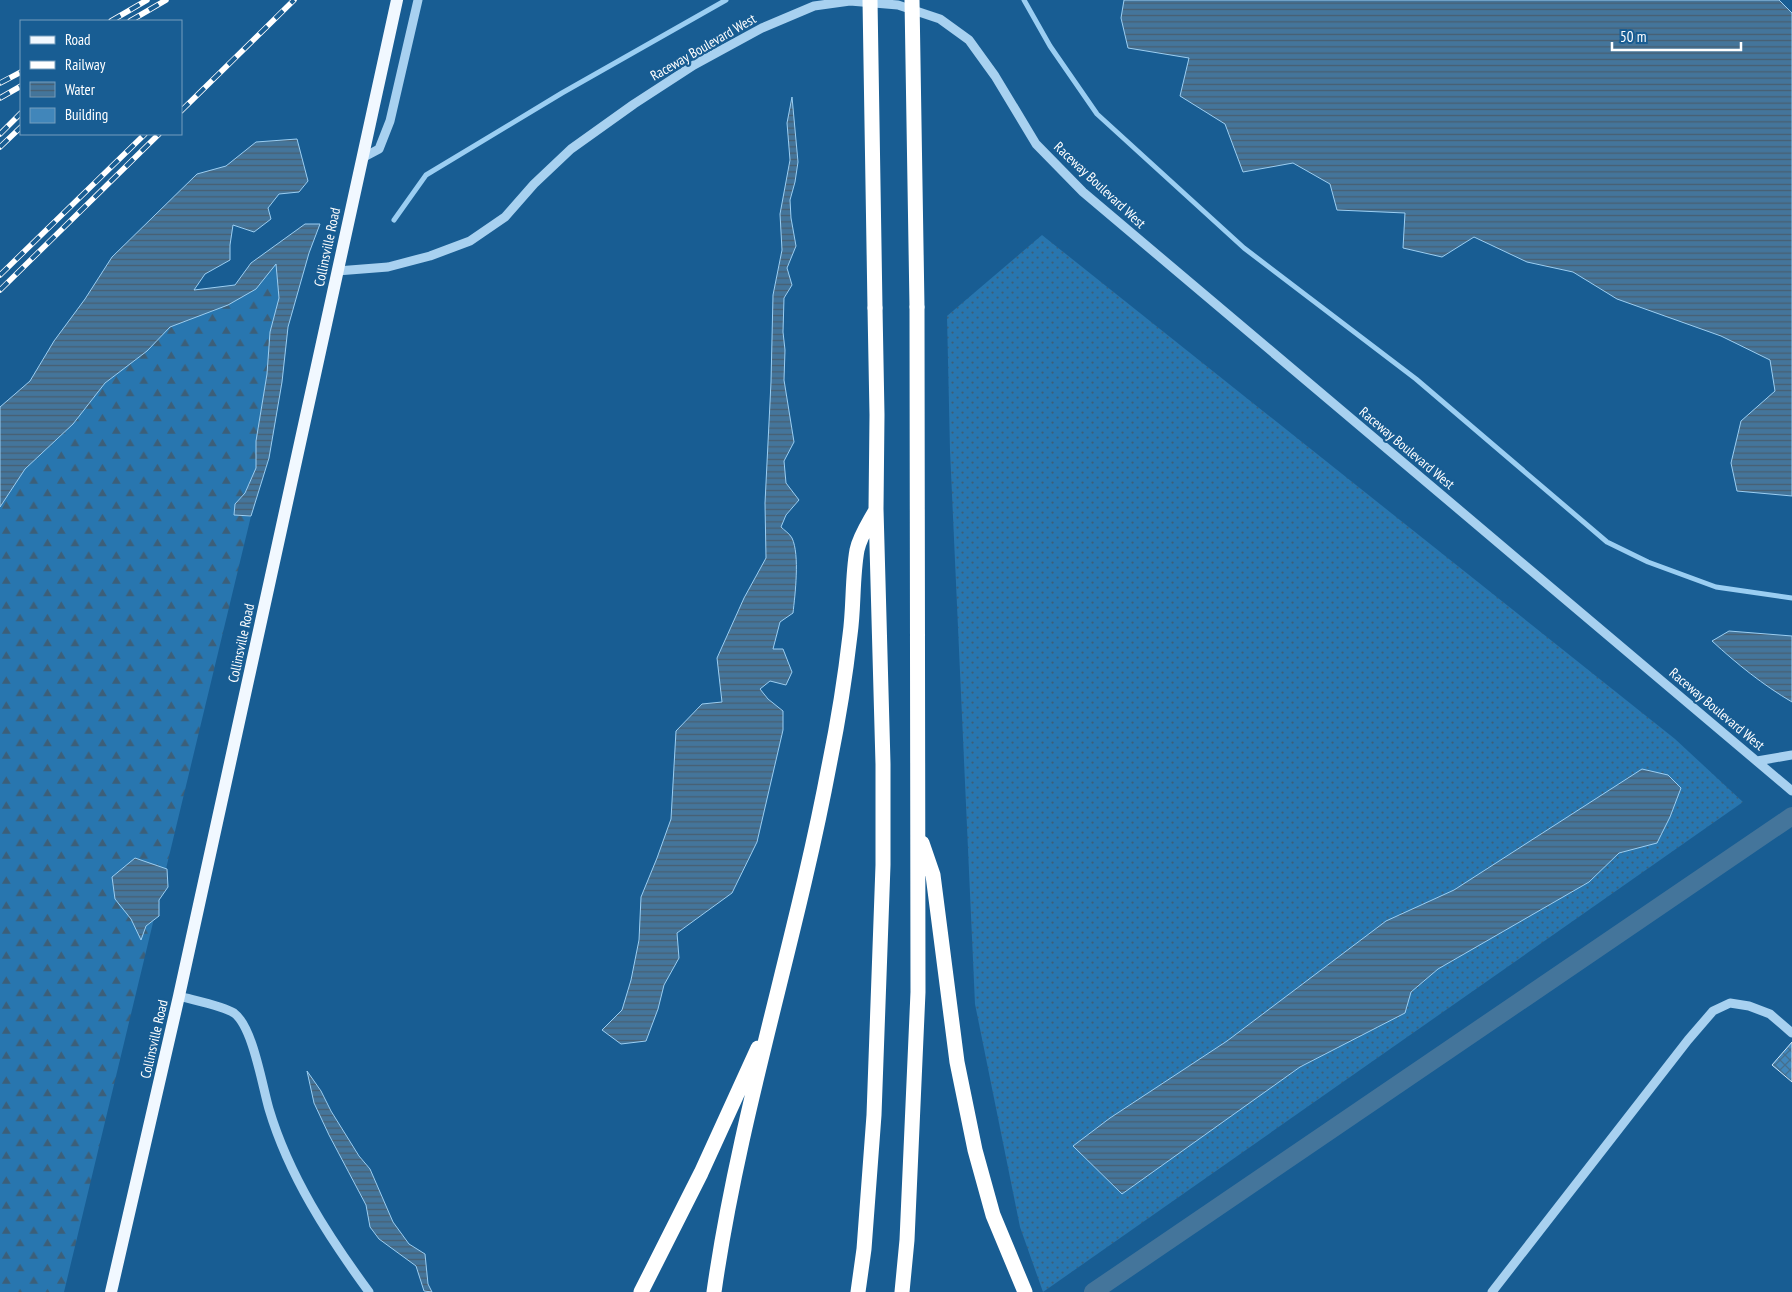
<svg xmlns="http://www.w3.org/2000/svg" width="1792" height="1292" font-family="'PT Sans Narrow',sans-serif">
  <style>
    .grass { fill: url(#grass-dots) }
    .forest { fill: url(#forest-firs) }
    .water { fill: url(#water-rules); stroke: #9bcef2 }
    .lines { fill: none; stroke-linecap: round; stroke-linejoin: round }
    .stream { stroke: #9bcef2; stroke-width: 5 }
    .canal { stroke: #44759b; stroke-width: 18 }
    .building { fill: url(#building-cross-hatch); stroke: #cfe8fb }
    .minor { stroke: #a8d1f0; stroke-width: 9 }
    .major { stroke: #f1f8ff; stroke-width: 12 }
    .highway { stroke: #fff; stroke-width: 15 }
    .rail-casing { stroke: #fff; stroke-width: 5.5 }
    .rail { stroke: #185d93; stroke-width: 4; stroke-dasharray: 11; stroke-linecap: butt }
    .highway-bridge { stroke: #fff; stroke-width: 15 }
    .labels { text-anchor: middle; stroke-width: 4.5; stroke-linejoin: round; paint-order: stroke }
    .street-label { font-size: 14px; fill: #fff; stroke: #185d93 }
  </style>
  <defs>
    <pattern id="grass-dots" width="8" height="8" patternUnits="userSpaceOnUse" patternTransform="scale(1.25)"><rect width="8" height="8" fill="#2876af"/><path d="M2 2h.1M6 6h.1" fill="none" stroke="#3c5f79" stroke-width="1.8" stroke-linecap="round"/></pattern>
    <pattern id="forest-firs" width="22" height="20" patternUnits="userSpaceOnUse" patternTransform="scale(1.25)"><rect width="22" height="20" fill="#2876af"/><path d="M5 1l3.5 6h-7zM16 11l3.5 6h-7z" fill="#3c5f79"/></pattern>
    <pattern id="water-rules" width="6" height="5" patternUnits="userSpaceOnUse" patternTransform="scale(1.25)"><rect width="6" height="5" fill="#44759b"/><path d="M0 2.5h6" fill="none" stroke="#485e70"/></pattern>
    <pattern id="building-cross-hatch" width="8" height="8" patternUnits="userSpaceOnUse" patternTransform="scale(1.25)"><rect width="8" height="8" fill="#4186ba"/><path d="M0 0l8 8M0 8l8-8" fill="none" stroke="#456f8e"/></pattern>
  </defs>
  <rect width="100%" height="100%" fill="#185d93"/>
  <!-- grass -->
  <path class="grass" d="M1042,235L1675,739L1743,802L1043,1292L1020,1227L975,1004L950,450L947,316Z"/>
  <!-- forest -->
  <path class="forest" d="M276,263L279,298L270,332L267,374L256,441V468L245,493L235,504L234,514L251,516L64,1292H0V507L25,469L73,424L105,383L147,351L170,327L228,305Z"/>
  <!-- water -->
  <path class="water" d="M1124,0H1779L1792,13V496L1737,491L1731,463L1741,421L1775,391L1770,360L1721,336L1617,299L1573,272L1527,262L1474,237L1442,257L1403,248L1405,213L1337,210L1330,184L1293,163L1243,172L1225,124L1180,96L1189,58L1128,48L1121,18Z
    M792,97L798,162L795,182L790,200L791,218L796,246L787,268L792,285L784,298L783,332L785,350L784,380L794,442L784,461L786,483L799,500L786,515L781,527C784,530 790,534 792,538C800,555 795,595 793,613L780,622L773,649H783L792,672L786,685L770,681L760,689L768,699L783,711V730L757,842L732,893L677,933L679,958L664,985L658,1009L646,1041L621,1044L602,1030L622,1010L631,980L639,940L641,897L657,858L671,819L676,731L702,704L722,702L717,658L744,598L766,558L765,503L771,382L773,295L782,250L780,214L790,160L787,123Z
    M297,139L308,181L299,192L279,194L268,208L271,219L254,232L233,225L230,245V260L205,274L194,290L235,285L251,263L305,224H320L309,253L288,327L282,382L269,458L251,516L234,515L235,504L245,493L256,468V441L267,374L270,332L279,298L276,264L256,289L228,305L170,327L147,351L105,383L73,424L25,469L0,507V407L30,381L54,341L85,299L112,257L197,174L226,166L256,142Z
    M1729,631L1792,636V702C1763,685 1737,664 1712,641Z
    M1642,769L1668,775L1681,788L1670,817L1657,843L1619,853L1589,882L1438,969L1411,992L1405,1013L1300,1067L1122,1194L1073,1146L1110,1118L1227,1041L1386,921L1454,890Z
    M135,858L167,869L168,887L159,900V916L146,926L141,940L131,919L115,899L112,877Z
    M307,1071L321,1091L331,1111L359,1156L370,1169L393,1222L409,1244L425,1254L428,1284L432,1292L424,1291L416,1266L379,1239L370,1227L366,1205L329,1135L314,1103Z"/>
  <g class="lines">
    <!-- stream -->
    <path class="stream" d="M1024,0L1050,46L1097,114L1244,248L1416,379L1607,542L1648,562L1716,587L1792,598
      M394,220L426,175L562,93L726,0"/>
    <!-- canal -->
    <path class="canal" d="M1093,1292L1792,816"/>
  </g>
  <!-- building -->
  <path class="building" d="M1792,1042V1082L1772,1065Z"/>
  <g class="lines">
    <!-- minor -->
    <path class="minor" d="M362,158L379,149L390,121L418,0
      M337,271L388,267L430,256L470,241L505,217L534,184L571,149L634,104L694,65L762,28L814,6L850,1L898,5L940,19L969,40L995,76L1036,144L1083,192L1792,791
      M1757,761L1792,755
      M179,996C193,1000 224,1006 234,1013C253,1027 262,1085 269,1109C289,1176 328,1236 369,1292
      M1492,1292L1688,1040L1713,1011L1730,1003L1749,1006L1770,1014L1792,1033"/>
    <!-- major -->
    <path class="major" d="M111,1292L179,996L397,0"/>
    <!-- highway -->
    <path class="highway" d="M922,843L933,875L957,1062L975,1150L993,1215L1025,1292
      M641,1292L701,1173L758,1048
      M714,1292C739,1115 796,942 829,766C838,722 845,679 850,635C854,607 852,578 857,550C860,536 869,523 876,510
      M858,1292L864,1249L874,1115L883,865V764L876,509L877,415L875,308
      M902,1292L907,1240L918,992L917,307"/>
    <!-- rail casing -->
    <g class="rail-casing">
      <path id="rail" d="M111,21L147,0
        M130,21L166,0
        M0,83L21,72
        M0,98L21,86
        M181,111L294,0
        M0,134L21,113
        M0,147L21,127
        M0,275L145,134
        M0,290L159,134"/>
    </g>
    <!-- rail -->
    <use href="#rail" class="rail"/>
    <!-- highway-bridge -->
    <path class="highway-bridge" d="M870,0L875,308
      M912,0L917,307"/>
  </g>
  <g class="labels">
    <!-- street labels -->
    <g class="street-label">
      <text transform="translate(703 47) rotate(-30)" y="5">Raceway Boulevard West</text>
      <text transform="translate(1100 185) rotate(43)" y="5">Raceway Boulevard West</text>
      <text transform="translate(327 247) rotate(-78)" y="5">Collinsville Road</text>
      <text transform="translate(1407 448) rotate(40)" y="5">Raceway Boulevard West</text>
      <text transform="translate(241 643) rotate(-78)" y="5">Collinsville Road</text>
      <text transform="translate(1717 709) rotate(40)" y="5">Raceway Boulevard West</text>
      <text transform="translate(154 1039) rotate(-77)" y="5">Collinsville Road</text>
    </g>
  </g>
  <!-- legend -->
  <rect x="20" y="20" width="162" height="115" fill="#185d93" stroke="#749ebe"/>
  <rect x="30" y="36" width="25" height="8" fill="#f1f8ff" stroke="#749ebe"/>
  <text x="65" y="45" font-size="15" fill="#ffffff">Road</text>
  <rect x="30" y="61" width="25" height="8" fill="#ffffff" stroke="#749ebe"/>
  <text x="65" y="70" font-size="15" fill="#ffffff">Railway</text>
  <rect x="30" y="82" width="25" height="15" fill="url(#water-rules)" stroke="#749ebe"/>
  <text x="65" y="95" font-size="15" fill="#ffffff">Water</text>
  <rect x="30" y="108" width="25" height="15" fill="#4186ba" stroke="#749ebe"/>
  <text x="65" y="120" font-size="15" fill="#ffffff">Building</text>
  <!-- scale -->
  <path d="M1612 42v8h129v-8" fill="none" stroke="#ffffff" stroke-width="2.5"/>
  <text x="1620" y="42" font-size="15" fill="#ffffff" stroke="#185d93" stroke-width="4" paint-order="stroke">50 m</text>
</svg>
